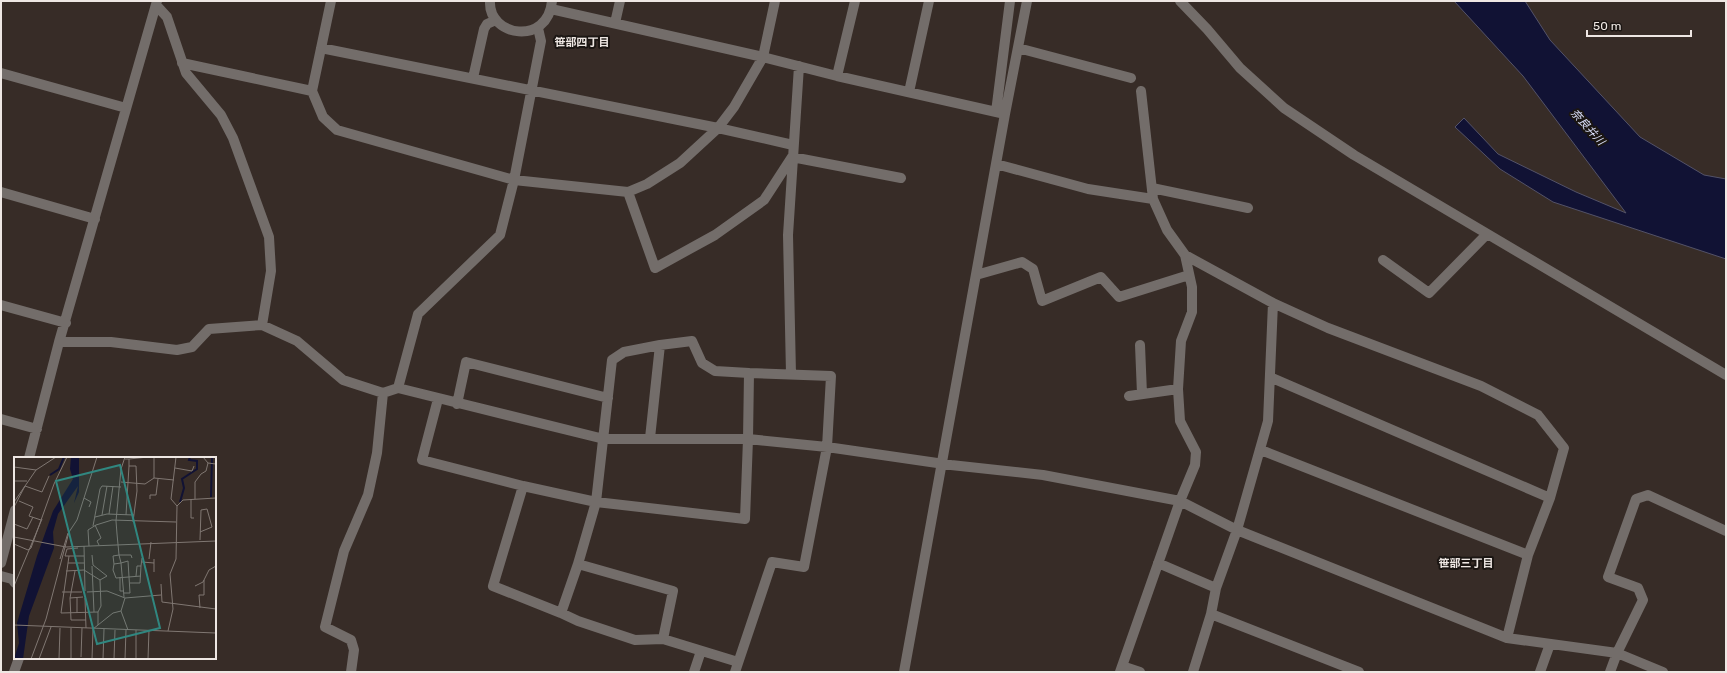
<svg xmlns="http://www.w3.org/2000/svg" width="1727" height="673" font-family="Rubik,'Noto Sans JP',sans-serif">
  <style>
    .water { fill: #111234; stroke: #535268 }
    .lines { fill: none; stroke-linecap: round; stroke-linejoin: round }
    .minor { stroke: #736d6a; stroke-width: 10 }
    .labels { text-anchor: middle; stroke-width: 4; stroke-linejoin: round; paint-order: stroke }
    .neighbourhood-label { font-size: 11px; font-weight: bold; fill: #eee7e3; stroke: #1b1613 }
    .water-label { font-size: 11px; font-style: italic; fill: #dbe0fc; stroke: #1b1613 }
    .inset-river { fill: none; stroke: #111234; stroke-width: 2 }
    .inset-road { fill: none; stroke: #807772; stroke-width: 1 }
    .view { fill: #308780; fill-opacity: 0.15; stroke: #308780; stroke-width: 2 }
    .inset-edge { fill: none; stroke: #eee7e3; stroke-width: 2 }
  </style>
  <rect width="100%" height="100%" fill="#372c27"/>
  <!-- water -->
  <path class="water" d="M1454,1H1525L1550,40L1640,137L1704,175L1726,179V259L1553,202L1500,169L1455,127L1464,118L1498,154L1576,192L1626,213L1523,76Z"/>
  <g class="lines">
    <!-- minor -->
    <path class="minor" d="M331,1L312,91L323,117L337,130L514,180L628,192L647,184L680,163L718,128L734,107L763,57L775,1
      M490,1C488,37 548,46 552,1
      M1180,1L1207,29L1240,68L1284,108L1354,155L1726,375
      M156,5L167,17L186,73L221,115L233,138L269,237L271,271L262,325
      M551,9L763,57L837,76L1005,114
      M615,23L620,1
      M321,48L718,128L793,145
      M1018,48L1131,78
      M182,63L312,91
      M1,73L126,108
      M837,76L855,1
      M473,78L484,29L487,24L496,20
      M1141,91L1153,199
      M909,92L929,1
      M996,112L1010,1
      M996,164L1088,189L1153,199L1167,230L1185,255L1273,303L1328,328L1481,386L1538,415L1564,448L1550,498L1528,555L1507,638
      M1152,188L1248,208
      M1,192L95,219
      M628,192L655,268L715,235L764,200L792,157L901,178
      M1383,260L1429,293L1487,234
      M976,275L1022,262L1033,269L1042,301L1101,277L1119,297L1189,275
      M1,305L66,323
      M59,342H111L177,350L192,347L209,329L262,325L297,341L343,380L383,393L398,388L418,314L500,235L514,180L541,41L538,28
      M1140,345L1142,394
      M791,374L788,235L799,66
      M1270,377L1550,498
      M398,388L604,439H748L745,519L596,502L523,486L422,460L438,399
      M1129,396L1178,389
      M457,404L466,362L608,398
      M1,419L37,429
      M650,438L660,345
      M1261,450L1528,555
      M29,458L59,342L157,1
      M523,486L493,586L561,613L578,621L635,640L663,639
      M1,563L15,510
      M1158,563L1216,588
      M578,564L673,591L663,639L738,662
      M1,576L12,579L15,583
      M561,613L578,564L596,502L612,360L624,352L660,345L692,341L702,363L715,371L749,373
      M1211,614L1359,672
      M1122,666L1140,672
      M14,672L19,658
      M351,672L354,650L351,640L325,627L344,551L368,495L377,453L383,393
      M694,672L701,651
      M735,672L772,562L804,567L827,447L831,376L749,373L748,439L827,447L951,465L1043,475L1180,501L1237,530L1507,638L1617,653L1663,672
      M904,672L1005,114L1027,1
      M1120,672L1180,501L1195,465L1196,452L1180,421L1178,389L1181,341L1192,312V287L1185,255
      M1193,672L1211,614L1216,588L1237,530L1268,421L1273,303
      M1540,672L1550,644
      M1610,672L1617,653L1643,600L1638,588L1608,577L1636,499L1648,495L1726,531"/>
  </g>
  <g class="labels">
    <!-- neighbourhood labels -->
    <g class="neighbourhood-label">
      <text x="582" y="46">笹部四丁目</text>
      <text x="1466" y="567">笹部三丁目</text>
    </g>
    <!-- water labels -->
    <g class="water-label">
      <text transform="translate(1588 127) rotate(48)" y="4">奈良井川</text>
    </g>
  </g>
  <!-- overview -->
  <g transform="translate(14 457)">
    <rect width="202" height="202" fill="#372c27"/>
    <path d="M57,0H65V35L60,46L64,29L44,57L39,75L40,91L15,159L9,202H0L5,186L3,166L23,99L39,54L59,22L56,12Z" fill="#111234"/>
    <path class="inset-river" d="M36,18L45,12L50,0M197,40L198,0M166,45L170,31L168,22L183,12V4L175,3L176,0"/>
    <path class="inset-road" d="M111,0L107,12L102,64L103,77L105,98L107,106L100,107L99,99L105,98H117L118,101M162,0L157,42L163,49M189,0L194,6L202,7M140,1V21M111,2H115V9H122L123,34L119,65M115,2L134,0M0,10L22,13M161,11L178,14L180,9M0,24H13M107,25L131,27L140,21L160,23M11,29L28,35L35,19M70,41L77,45L75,50M136,42V38H142L144,22M181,42V25L187,17L192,14L194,6M177,43V61H180M5,44L19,50L15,59L27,63M0,45L22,13L42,0M0,50L11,29M95,57L99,29M88,58L93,29M112,58L115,9M81,60L93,57L120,58M0,67L13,72L19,60M81,68L87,81L83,84L85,88M79,69L86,32L88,29L107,30M0,80L52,90L202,84M186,83L187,53L193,52L198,70L186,75M0,87L14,93L17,91L40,27L53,0M70,89L71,134M75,89L74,73L82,68L98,63L162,65M64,91L53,92L51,99H70M78,98L79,108L93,119L86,123M55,99L47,156L84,155M46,102L54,76M135,102L137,85M128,105L140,106M54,106H70M100,107L99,113L102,121L127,119M78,109L80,155M52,114L70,113L86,123L87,149L84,155V168M61,114L56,141L57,163H72M140,115V102M122,119L123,109H127L128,101M106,120V134H110M116,126H126L127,109M147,127L148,145L202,152M0,129L28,62M181,129L189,125L195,113L202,109M48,135H68M73,135L93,134L111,141L147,138M110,140L107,106L114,104L116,136H110M56,141L69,140M63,141V156M71,141L72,171M111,141L107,154L114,173M186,151L185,138H190V123M0,168L202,176M79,172L99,156L107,154M154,174L159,152L156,117L162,102L163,49L169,43L202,41M67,200L68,171M17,202L32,162L55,75L63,63L83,0M25,202L37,170M45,202L46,171M57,202V171M78,202L79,172M89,202L90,172M100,202L101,173M111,202L112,173M122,202V173M134,202L135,173"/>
    <path class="view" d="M106,8L146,171L83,187L42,24Z"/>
    <rect width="202" height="202" class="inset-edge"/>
  </g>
  <!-- border -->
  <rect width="1727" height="673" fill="none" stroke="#eee7e3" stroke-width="4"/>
  <!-- scale -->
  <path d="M1587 30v6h104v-6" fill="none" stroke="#eee7e3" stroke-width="2"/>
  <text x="1593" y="30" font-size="12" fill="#eee7e3" stroke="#1b1613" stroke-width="3" paint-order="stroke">50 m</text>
</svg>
